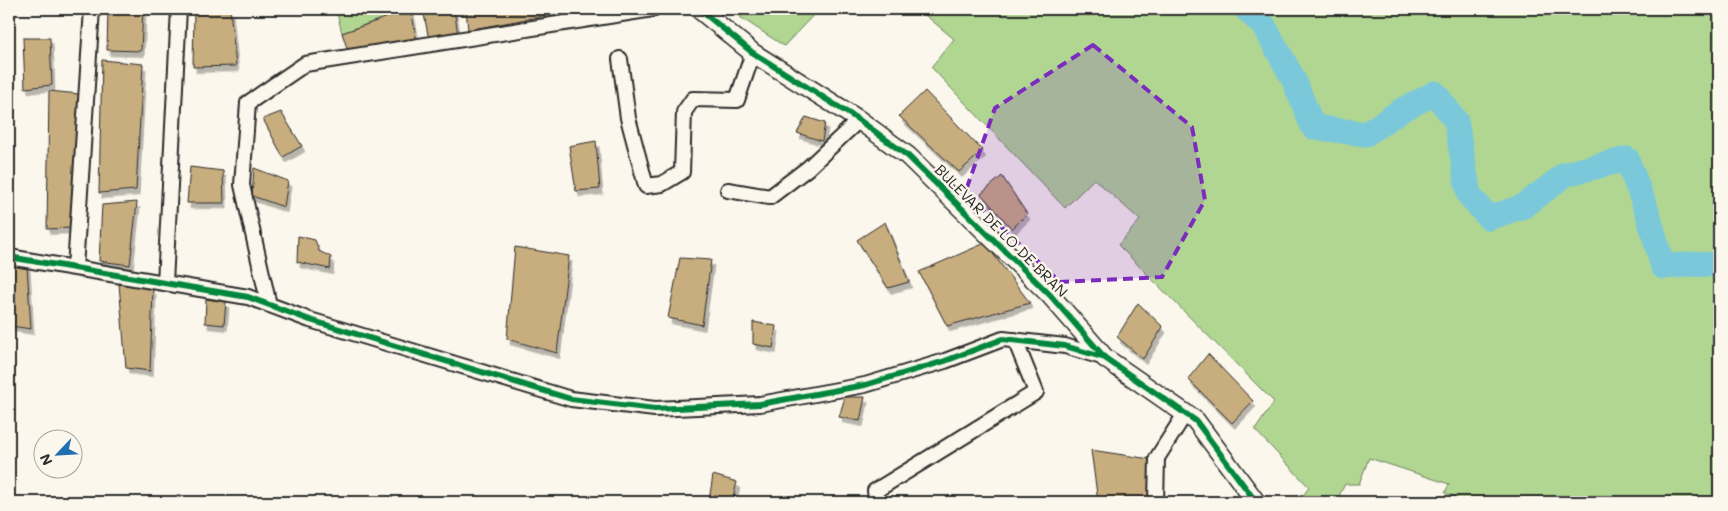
<svg xmlns="http://www.w3.org/2000/svg" width="1728" height="511" font-family="Mali,sans-serif">
  <style>
    .green { fill: #b0d692; stroke: #6e805e }
    .lines { fill: none; stroke-linecap: round; stroke-linejoin: round }
    .river { stroke: #7cc8db; stroke-width: 25 }
    .building { fill: #c8ad7e; stroke: #2b2b2b; filter: url(#shadow) }
    .minor-casing { stroke: #2b2b2b; stroke-width: 18 }
    .tertiary-casing { stroke: #2b2b2b; stroke-width: 21 }
    .minor { stroke: #fbf7ec; stroke-width: 14 }
    .tertiary { stroke: #fbf7ec; stroke-width: 18 }
    .cycleway-casing { stroke: #fbf7ec; stroke-width: 9 }
    .cycleway { stroke: #00873e; stroke-width: 6 }
    .marked { fill: #7b2cbf; fill-opacity: 0.2; stroke: #7b2cbf; stroke-width: 4; stroke-dasharray: 10 6; stroke-linejoin: round }
    .labels { text-anchor: middle; stroke-width: 4.5; stroke-linejoin: round; paint-order: stroke }
    .street-label { font-size: 15px; fill: #2b2b2b; stroke: #fbf7ec }
  </style>
  <defs>
    <filter id="shadow"><feDropShadow dx="3" dy="5.5" stdDeviation="0" flood-color="#0004"/></filter>
  </defs>
  <rect width="100%" height="100%" fill="#fbf7ec"/>
  <filter id="ink" filterUnits="userSpaceOnUse"><feTurbulence type="fractalNoise" baseFrequency=".02" numOctaves="2"/><feDisplacementMap in="SourceGraphic" scale="10" xChannelSelector="R" yChannelSelector="G"/><feConvolveMatrix kernelMatrix="1 2 1 2 8 2 1 2 1" color-interpolation-filters="sRGB"/></filter>
  <g filter="url(#ink)">
    <!-- green -->
    <path class="green" d="M336,9H409L342,33Z
      M747,9H819L784,46L740,17Z
      M918,9H1719V502H1467L1445,493L1449,484L1369,458L1359,484H1345L1336,502H1299L1309,487L1255,430L1274,402L1118,245L1140,220L1094,179L1065,208L931,67L954,39Z"/>
    <g class="lines">
      <!-- river -->
      <path class="river" d="M1246,9L1264,26L1293,78L1313,127L1366,134L1400,111L1435,93L1456,121L1469,195L1489,218L1524,206L1566,174L1627,159L1648,214L1663,267L1695,264L1719,265"/>
    </g>
    <!-- building -->
    <path class="building" d="M108,9H143L141,51L107,50Z
      M194,9H230L236,66L193,67Z
      M411,9L417,42L349,54L342,33Z
      M423,9H454L458,34L429,40Z
      M466,9H580L468,30Z
      M23,38H50L52,85L25,88Z
      M102,60L143,64L136,190L99,193Z
      M49,91L79,94L71,228L47,229Z
      M925,91L983,151L959,172L899,116Z
      M281,112L302,146L283,157L263,119Z
      M806,117L825,123L822,141L797,133Z
      M596,141L600,189L576,191L569,146Z
      M190,167L223,171L224,203H187Z
      M254,168L288,181L284,207L252,196Z
      M1002,176L1027,214L1012,229L981,194Z
      M137,202L130,265L99,261L102,205Z
      M885,222L909,282L888,288L857,240Z
      M298,236L315,240L319,251L331,257L330,269L297,262Z
      M985,243L1030,303L947,326L919,272Z
      M515,247L569,256L557,353L507,339Z
      M680,258L711,260L702,325L668,318Z
      M9,264L27,265L31,329L11,326Z
      M119,284L153,289L150,371L126,368Z
      M206,299L226,302L224,325L205,323Z
      M1138,303L1163,327L1143,359L1117,337Z
      M753,322L776,326L773,348L753,344Z
      M1208,354L1253,401L1232,423L1188,379Z
      M845,397H865L860,421L839,417Z
      M1091,450L1150,459L1149,502H1098Z
      M713,475L737,482L732,502L709,501Z"/>
    <g class="lines">
      <!-- minor casing -->
      <g class="minor-casing">
        <path id="minor" d="M620,59L628,118L646,186L662,184L682,172L684,112L693,99L737,100L753,53
          M728,190L770,197L808,168L859,120
          M9,257L248,297L310,320L571,399L655,409L760,404L865,385L945,361L1003,339L1065,346L1105,358
          M75,268L92,9
          M165,283L179,9
          M269,305L242,185L248,103L305,64L653,9
          M877,502L875,491L1036,392L1015,340
          M1156,502L1157,458L1185,414"/>
      </g>
      <!-- tertiary casing -->
      <g class="tertiary-casing">
        <path id="tertiary" d="M699,9L753,53L859,120L908,156L1050,295L1105,358L1196,421L1256,502"/>
      </g>
      <!-- minor -->
      <use href="#minor" class="minor"/>
      <!-- tertiary -->
      <use href="#tertiary" class="tertiary"/>
      <!-- cycleway casing -->
      <g class="cycleway-casing">
        <path id="cycleway" d="M699,9L753,53L859,120L908,156L1050,295L1105,358L1196,421L1256,502
          M9,257L248,297L310,320L571,399L655,409L760,404L865,385L945,361L1003,339L1065,346L1105,358"/>
      </g>
      <!-- cycleway -->
      <use href="#cycleway" class="cycleway"/>
    </g>
  </g>
  <!-- marked area -->
  <path class="marked" d="M1093,45L1192,127L1205,200L1162,277L1060,282L965,193L995,108Z"/>
  <g class="labels">
    <!-- street labels -->
    <g class="street-label">
      <text transform="translate(1001 231) rotate(45)" y="5">BULEVAR DE LO DE BRAN</text>
    </g>
  </g>
  <!-- margin -->
  <rect width="1728" height="511" fill="none" stroke="#fbf7ec" stroke-width="30"/>
  <rect x="15" y="15" width="1698" height="481" fill="none" stroke="#2b2b2b" stroke-width="2" filter="url(#ink)"/>
  <!-- north arrow -->
  <g transform="translate(58 454) rotate(245)"><circle r="24" fill="#fbf7ec" stroke="#a8a59f"/>
  <path d="M0-4L9 19L0 12L-9 19Z" fill="#1f6fb2"/>
  <text y="-8" font-size="14" font-weight="bold" text-anchor="middle" fill="#2b2b2b">N</text>
  </g>
</svg>
